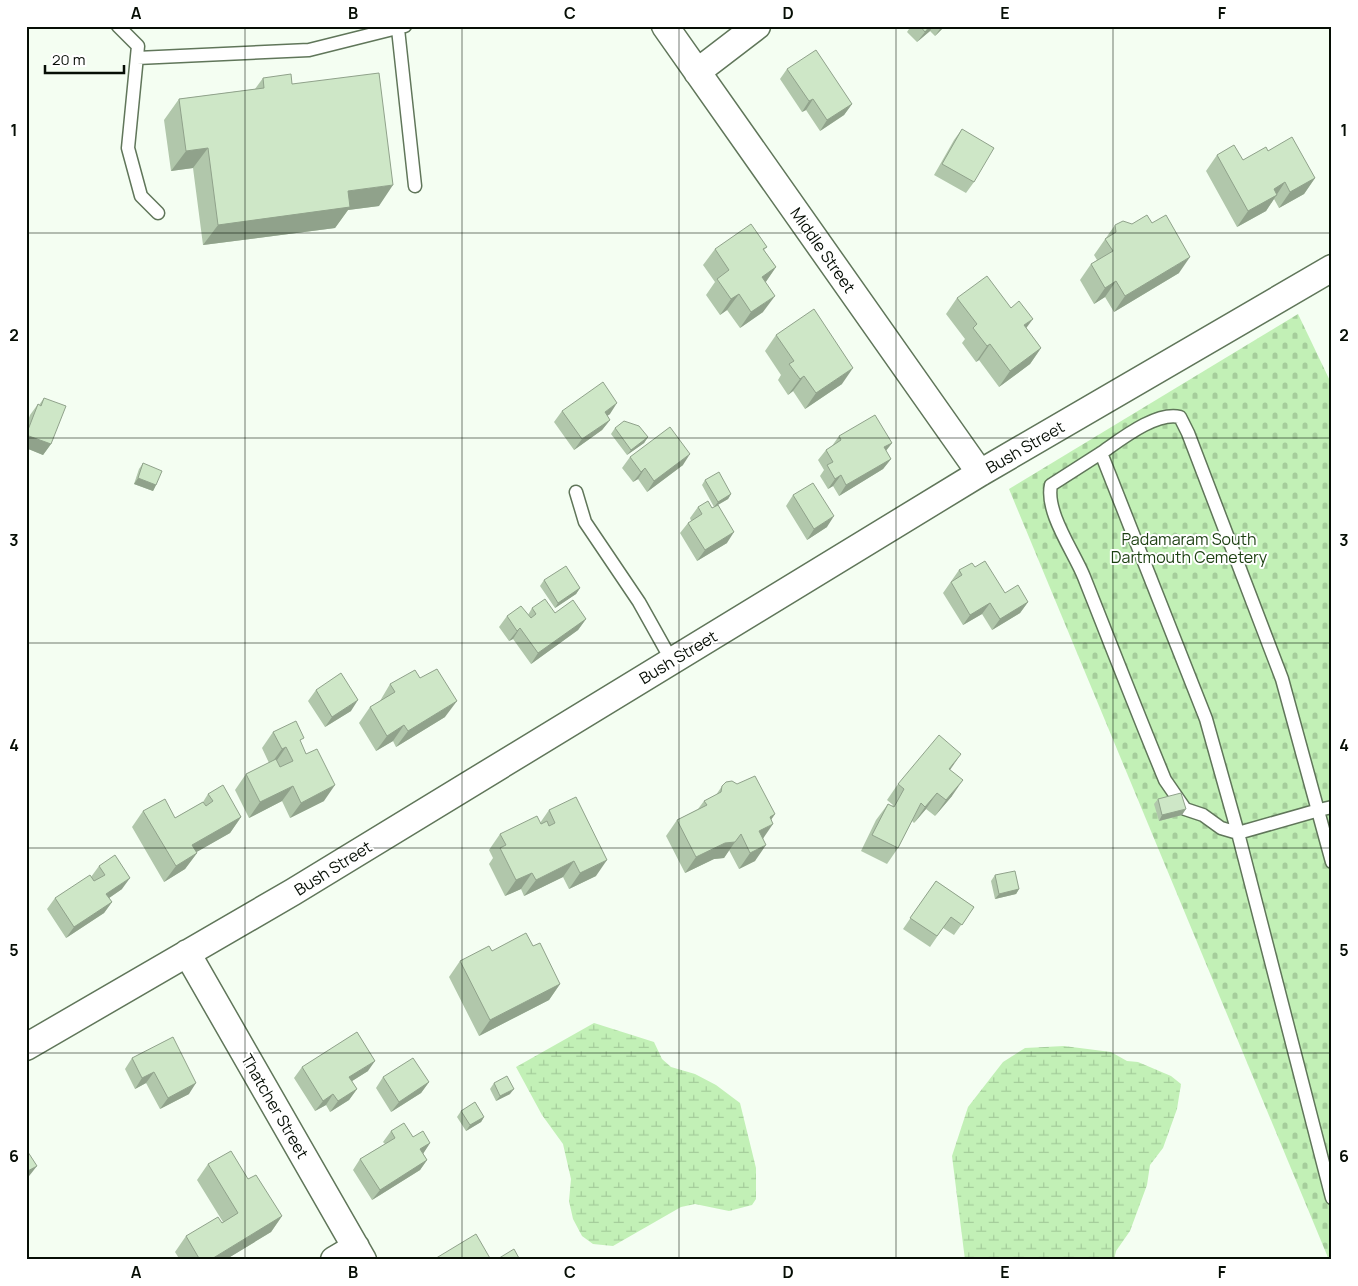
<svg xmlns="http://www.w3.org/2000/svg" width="1358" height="1286" font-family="Manrope,sans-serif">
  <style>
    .wetland { fill: url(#wetland-marsh) }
    .cemetery { fill: url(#cemetery-stones) }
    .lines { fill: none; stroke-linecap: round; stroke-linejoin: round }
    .lane-casing { stroke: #60765a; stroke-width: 15 }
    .street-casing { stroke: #60765a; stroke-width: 29 }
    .lane { stroke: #fff; stroke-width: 12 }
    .street { stroke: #fff; stroke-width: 26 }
    .wall { fill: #b1c7ab }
    .shaded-wall { fill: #90a28b }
    .building { fill: #cee7c7; stroke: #90a28b }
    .grid { fill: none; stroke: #060e05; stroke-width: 1; stroke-opacity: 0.55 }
    .labels { text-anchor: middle; stroke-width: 4; stroke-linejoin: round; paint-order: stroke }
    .street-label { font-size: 16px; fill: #060e05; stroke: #fff }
    .park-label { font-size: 16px; fill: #1b3f10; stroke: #fff }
    .neatline { fill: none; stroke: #060e05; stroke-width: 2 }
    .grid-label { font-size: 16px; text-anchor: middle; font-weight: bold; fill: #060e05 }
  </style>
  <defs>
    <pattern id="wetland-marsh" width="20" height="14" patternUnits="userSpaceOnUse" patternTransform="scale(1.25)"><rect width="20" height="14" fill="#c2f0b6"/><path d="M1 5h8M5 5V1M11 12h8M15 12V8" fill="none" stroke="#a5cd9b"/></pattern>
    <pattern id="cemetery-stones" width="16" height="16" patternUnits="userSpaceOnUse" patternTransform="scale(1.25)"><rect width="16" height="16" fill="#c2f0b6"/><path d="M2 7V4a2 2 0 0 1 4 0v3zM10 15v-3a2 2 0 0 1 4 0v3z" fill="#a5cd9b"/></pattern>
  </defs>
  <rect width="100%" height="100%" fill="#f4fef2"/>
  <!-- wetland -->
  <path class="wetland" d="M594,1023L654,1042L662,1059L671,1067L695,1074L716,1085L740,1103L756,1168V1199L752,1205L729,1211L695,1204L681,1207L613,1246L593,1244L582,1236L573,1219L569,1201L571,1179L563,1144L542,1115L516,1067Z
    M1064,1046L1111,1052L1127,1061L1138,1062L1171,1076L1181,1084L1177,1109L1163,1148L1150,1165L1147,1185L1130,1231L1116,1251L1114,1260H965L952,1156L968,1107L1003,1062L1025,1048Z"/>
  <!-- cemetery -->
  <path class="cemetery" d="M1298,314L1332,385V1260H1329L1009,489Z"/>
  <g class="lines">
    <!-- lane casing -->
    <g class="lane-casing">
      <path id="lane" d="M118,26L138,46L128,148L141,196L158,213
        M398,29L415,186
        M137,58L309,50L405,26
        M1101,453L1051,485C1045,512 1074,552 1084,577C1111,645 1137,712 1165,780L1185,809L1203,815L1221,828L1238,833L1332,1198
        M576,492L585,522L639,602L672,661
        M1332,807L1319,810L1238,833L1206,719L1101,453C1120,440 1156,411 1180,417L1188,433L1282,679L1332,862"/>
    </g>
    <!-- street casing -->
    <g class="street-casing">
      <path id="street" d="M665,26L980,473
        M697,72L757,26
        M187,953L363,1260
        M26,1047L293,892L980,473L1332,268
        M334,1260L356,1247"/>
    </g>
    <!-- lane -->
    <use href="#lane" class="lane"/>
    <!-- street -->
    <use href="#street" class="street"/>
  </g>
  <!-- wall -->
  <path class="wall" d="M911,26H945L935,36L930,31L917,42L907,32Z
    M787,69L852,104L844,115L820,131L806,110L802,112L780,79Z
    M263,78L292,84L379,206L348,210L335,228L203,245L193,168L171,171L164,120L179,99L255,89Z
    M962,129L974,182L966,193L934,175L954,140Z
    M1268,151L1315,178L1304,194L1279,208L1274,199L1266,211L1237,227L1206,171L1217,155L1243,160Z
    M1115,225L1179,273L1114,312L1105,297L1094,304L1080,280L1091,264L1097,260L1094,255Z
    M767,247L764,250L776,267L765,283L763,312L740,328L727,310L720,315L706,295L715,282L703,265L715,249Z
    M957,298L1026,328L1041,348L1030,364L999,387L979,360L976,362L962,343L965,339L946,314Z
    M776,335L842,384L805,409L793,391L788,395L778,380L781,375L765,351Z
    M44,398L51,444L43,455L26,448V426L30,415L38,404L39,405Z
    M562,411L610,414L607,416L610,420L602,430L574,450L554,422Z
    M615,428L648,437L644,443L627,455L611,434Z
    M839,436L892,443L886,451L891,459L883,469L839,496L833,486L828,489L820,476L824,470L818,460L826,450L832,446Z
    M630,457L683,465L647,492L638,479L633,482L622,468Z
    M143,463L156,485L153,491L134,484L139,469Z
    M705,480L731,494L728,499L718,505L727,543L697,561L680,533L688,523L691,521L690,518L698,507L712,508L714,507L702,485Z
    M793,495L827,527L807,540L786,506Z
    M959,570L1005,593L1028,602L1020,613L992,630L982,614L963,625L943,593Z
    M544,580L580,588L576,594L555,608L540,586Z
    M532,608L586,619L578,630L531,664L513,639L509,641L499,627L507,616L528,615Z
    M390,684L445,717L396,747L393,741L376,751L359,723L370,707L380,701Z
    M316,690L351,711L325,727L308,701Z
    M273,732L301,743L324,801L290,818L282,801L249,818L235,790L246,774L269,763L262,748Z
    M950,770L952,796L935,816L926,809L914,823L912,821L898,848L887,864L861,851L876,820L888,804L892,806L893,805L887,800L898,784Z
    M722,786L775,814L771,820L763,839L755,861L739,869L729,850L724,858L714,859L685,873L666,836L677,820L698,809L704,801L716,795Z
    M208,794L241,817L230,833L196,852L197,853L185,869L164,882L132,827L143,811L175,818L203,802Z
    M1158,799L1182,815L1159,821L1154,804Z
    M549,810L596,876L569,889L563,877L524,896L521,889L505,896L489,864L493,858L489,850L500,834L540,823Z
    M99,866L122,889L109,898L112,902L104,913L66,938L47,909L55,898L91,877Z
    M995,875L1019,889L1016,894L995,899L991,881Z
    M936,881L974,907L954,935L943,928L930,947L903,929Z
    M533,946L560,984L549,1000L479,1036L449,977L460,961L492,951Z
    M132,1058L189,1094L160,1109L146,1083L135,1089L125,1069Z
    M302,1067L368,1071L352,1081L357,1089L349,1100L330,1112L326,1105L315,1111L294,1078Z
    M383,1077L429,1082L421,1093L391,1112L376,1088Z
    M494,1083L510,1094L496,1101L490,1089Z
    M461,1111L484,1117L481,1122L466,1131L457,1117Z
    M391,1131L430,1143L423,1153L427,1160L420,1170L372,1200L353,1170L360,1159L385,1144L383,1142Z
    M208,1164L248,1179L282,1216L271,1232L225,1260H180L175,1252L186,1236L223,1222L197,1180Z"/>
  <!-- shaded-wall -->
  <path class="shaded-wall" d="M930,26H933L930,31L917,42L925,32Z
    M942,26H945L935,36Z
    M813,99L806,110L802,112L809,101Z
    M852,104L844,115L820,131L827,120Z
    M208,148L193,168L171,171L186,151Z
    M1315,178L1304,194L1279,208L1290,192Z
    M1285,182L1266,211L1237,227L1248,211L1274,189Z
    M393,185L379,206L348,210L335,228L203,245L218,225L348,191Z
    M1190,257L1179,273L1114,312L1125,296Z
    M776,267L765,283L762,277Z
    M1116,281L1105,297L1094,304L1105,288Z
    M739,294L727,310L720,315L731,299Z
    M775,296L763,312L740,328L751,312Z
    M1033,319L1021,335L1024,325Z
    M990,344L979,360L976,362L987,346Z
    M1041,348L1030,364L999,387L1010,371Z
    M853,368L842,384L805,409L816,393Z
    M804,376L793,391L788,395L800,379Z
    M617,403L610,414L597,423L605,412Z
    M610,420L602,430L574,450L582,439Z
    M26,435L51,444L43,455L26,448Z
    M648,437L644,443L627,455L631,450Z
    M892,443L884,453V447Z
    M690,454L683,465L647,492L654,481Z
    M891,459L883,469L839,496L846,485Z
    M645,468L638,479L633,482L641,472Z
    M841,475L833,486L828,489L835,479Z
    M138,478L156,485L153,491L134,484Z
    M731,494L728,499L714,507L718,502Z
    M834,516L827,527L807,540L814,529Z
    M734,532L727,543L697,561L705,550Z
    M580,588L576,594L555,608L558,603Z
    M1028,602L1020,613L992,630L1000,619Z
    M990,603L982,614L963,625L970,615Z
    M586,619L578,630L531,664L538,653Z
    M520,628L513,639L509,641L517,631Z
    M358,700L351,711L325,727L332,717Z
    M457,701L445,717L396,747L408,731Z
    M404,725L393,741L376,751L387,736Z
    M286,747L275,763L270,765L282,749Z
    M961,754L950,770L949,769Z
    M963,780L952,796L935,816L946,800Z
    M335,785L324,801L290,818L301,803Z
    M293,786L282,801L249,818L260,802Z
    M937,793L926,809L914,823L925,807Z
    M1186,809L1182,815L1159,821L1162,815Z
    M775,814L765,828L773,824L762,840L748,847L770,817Z
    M241,817L230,833L181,861L192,845Z
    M735,842L724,858L714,859L685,873L696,857L725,843Z
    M766,845L755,861L739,869L750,853Z
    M197,853L185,869L164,882L176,866Z
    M607,860L596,876L569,889L580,873Z
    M574,861L563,877L524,896L536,880Z
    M532,873L521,889L505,896L516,880Z
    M130,878L122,889L99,905L106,894Z
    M1019,889L1016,894L995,899L999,894Z
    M112,902L104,913L66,938L74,927Z
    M560,984L549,1000L479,1036L490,1020Z
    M375,1061L368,1071L341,1088L349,1077Z
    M154,1072L146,1083L135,1089L142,1078Z
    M429,1082L421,1093L391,1112L399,1102Z
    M196,1083L189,1094L160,1109L168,1098Z
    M357,1089L349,1100L330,1112L338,1101Z
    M514,1089L510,1094L496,1101L500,1096Z
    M333,1094L326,1105L315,1111L323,1101Z
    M484,1117L481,1122L466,1131L470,1125Z
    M430,1143L423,1154L420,1149Z
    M427,1160L420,1170L372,1200L380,1190Z
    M37,1166L26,1180V1172Z
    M282,1216L271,1232L225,1260H210Z"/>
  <!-- building -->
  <path class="building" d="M920,26H930L925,32Z
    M816,50L852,104L827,120L813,99L809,101L787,69Z
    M379,73L393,185L348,191L350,207L218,225L208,148L186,151L179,99L264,88L263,78L291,74L292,84Z
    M962,129L994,148L974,182L942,164Z
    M1292,137L1315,178L1290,192L1285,182L1274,189L1277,195L1248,211L1217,155L1234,145L1243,160L1266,147L1268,151Z
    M1147,215L1152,223L1166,215L1190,257L1125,296L1116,281L1105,288L1091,264L1113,251L1105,239L1116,232L1115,225L1123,221L1132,224Z
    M751,224L767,247L763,249L776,267L762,277L775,296L751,312L739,294L731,299L717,279L729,270L715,249Z
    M987,276L1011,308L1019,301L1033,319L1024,325L1041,348L1010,371L990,344L987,346L973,328L977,324L957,298Z
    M814,309L853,368L816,393L804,376L800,379L789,364L794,361L776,335Z
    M603,382L617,403L605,412L610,420L582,439L562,411Z
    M44,398L66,406L51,444L26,435L38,404L41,406Z
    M875,415L892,443L884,447L891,459L846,485L841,475L835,479L827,465L833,462L826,450L841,440L839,436Z
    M624,421L639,426L648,437L631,450L615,428Z
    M670,427L690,454L654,481L645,468L641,472L630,457Z
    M143,463L162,471L156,485L138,478Z
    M719,472L731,494L718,502L705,480Z
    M813,483L834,516L814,529L793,495Z
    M708,501L712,508L718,505L734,532L705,550L688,523L702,514L698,507Z
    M985,561L1005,593L1018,585L1028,602L1000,619L990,603L970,615L951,582L962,575L959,570L972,563L975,567Z
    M566,566L580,588L558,603L544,580Z
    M545,599L555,613L573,600L586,619L538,653L520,628L517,631L507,616L521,606L531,618L536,614L532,608Z
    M437,669L457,701L408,731L404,725L387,736L370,707L395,692L390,684L415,670L420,678Z
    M341,673L358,700L332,717L316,690Z
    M296,721L304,738L300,740L306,754L317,749L335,785L301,803L293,786L260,802L246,774L276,759L280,767L293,761L286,747L282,749L273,732Z
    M939,735L961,754L949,769L963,780L946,800L937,793L925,807L921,803L898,848L872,835L888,804L894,807L904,789L898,784Z
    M755,776L775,814L770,817L773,824L759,831L766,845L750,853L741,834L735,842L725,843L696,857L677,820L707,805L704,801L721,792L722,786L726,782L732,781L737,784Z
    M223,785L241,817L192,845L197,853L176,866L143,811L165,799L175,818L203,802L206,806L213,801L208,794Z
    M1181,793L1186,809L1162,815L1158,799Z
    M576,797L607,860L580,873L574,861L536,880L532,873L516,880L500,848L506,845L500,834L537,816L541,824L547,821L549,826L555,823L549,810Z
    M115,855L130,878L106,894L112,902L74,927L55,898L90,875L94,881L105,875L99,866Z
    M1015,871L1019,889L999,894L995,875Z
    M936,881L974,907L962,925L951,917L937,936L910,918Z
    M526,933L533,946L540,943L560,984L490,1020L460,961L489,946L492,951Z
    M357,1032L375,1061L349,1077L357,1089L338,1101L333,1094L323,1101L302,1067Z
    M173,1037L196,1083L168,1098L154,1072L142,1078L132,1058Z
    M413,1058L429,1082L399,1102L383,1077Z
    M507,1076L514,1089L500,1096L494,1083Z
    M475,1102L484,1117L470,1125L461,1111Z
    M404,1123L413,1137L423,1131L430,1143L420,1149L427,1160L380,1190L360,1159L395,1138L391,1131Z
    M26,1149L37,1166L26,1172Z
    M231,1151L248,1179L256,1175L282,1216L210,1260H200L186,1236L218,1217L222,1223L238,1213L208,1164Z
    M476,1234L491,1260H433Z
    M514,1249L520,1260H496Z"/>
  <!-- grid -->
  <path class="grid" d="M245,26V1260M462,26V1260M679,26V1260M896,26V1260M1113,26V1260M26,233H1332M26,438H1332M26,643H1332M26,848H1332M26,1053H1332"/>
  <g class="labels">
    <!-- street labels -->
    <g class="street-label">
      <text transform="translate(823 250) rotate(55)" y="6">Middle Street</text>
      <text transform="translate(1025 447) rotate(-30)" y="6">Bush Street</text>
      <text transform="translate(678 657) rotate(-31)" y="6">Bush Street</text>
      <text transform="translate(333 868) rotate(-32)" y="6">Bush Street</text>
      <text transform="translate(275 1106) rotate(60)" y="6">Thatcher Street</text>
    </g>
    <!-- park labels -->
    <g class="park-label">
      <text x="1189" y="545">Padamaram South<tspan x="1189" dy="18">Dartmouth Cemetery</tspan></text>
    </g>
  </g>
  <!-- border -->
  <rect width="1358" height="1286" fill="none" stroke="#ffffff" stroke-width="55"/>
  <!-- scale -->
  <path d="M45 65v8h79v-8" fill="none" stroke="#060e05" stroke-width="2.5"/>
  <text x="52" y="65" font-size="15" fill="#060e05" stroke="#ffffff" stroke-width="4" paint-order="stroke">20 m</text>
  <rect x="28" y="28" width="1302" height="1230" class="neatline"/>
  <g class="grid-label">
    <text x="136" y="19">A</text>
    <text x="353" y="19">B</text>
    <text x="570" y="19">C</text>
    <text x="788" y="19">D</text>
    <text x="1005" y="19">E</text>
    <text x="1222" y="19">F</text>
    <text x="14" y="136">1</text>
    <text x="1344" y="136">1</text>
    <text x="14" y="341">2</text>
    <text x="1344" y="341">2</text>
    <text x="14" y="546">3</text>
    <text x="1344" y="546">3</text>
    <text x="14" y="751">4</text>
    <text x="1344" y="751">4</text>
    <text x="14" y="956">5</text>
    <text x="1344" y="956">5</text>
    <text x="14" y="1162">6</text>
    <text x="1344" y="1162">6</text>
    <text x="136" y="1278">A</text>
    <text x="353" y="1278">B</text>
    <text x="570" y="1278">C</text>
    <text x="788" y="1278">D</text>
    <text x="1005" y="1278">E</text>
    <text x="1222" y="1278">F</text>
  </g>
</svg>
